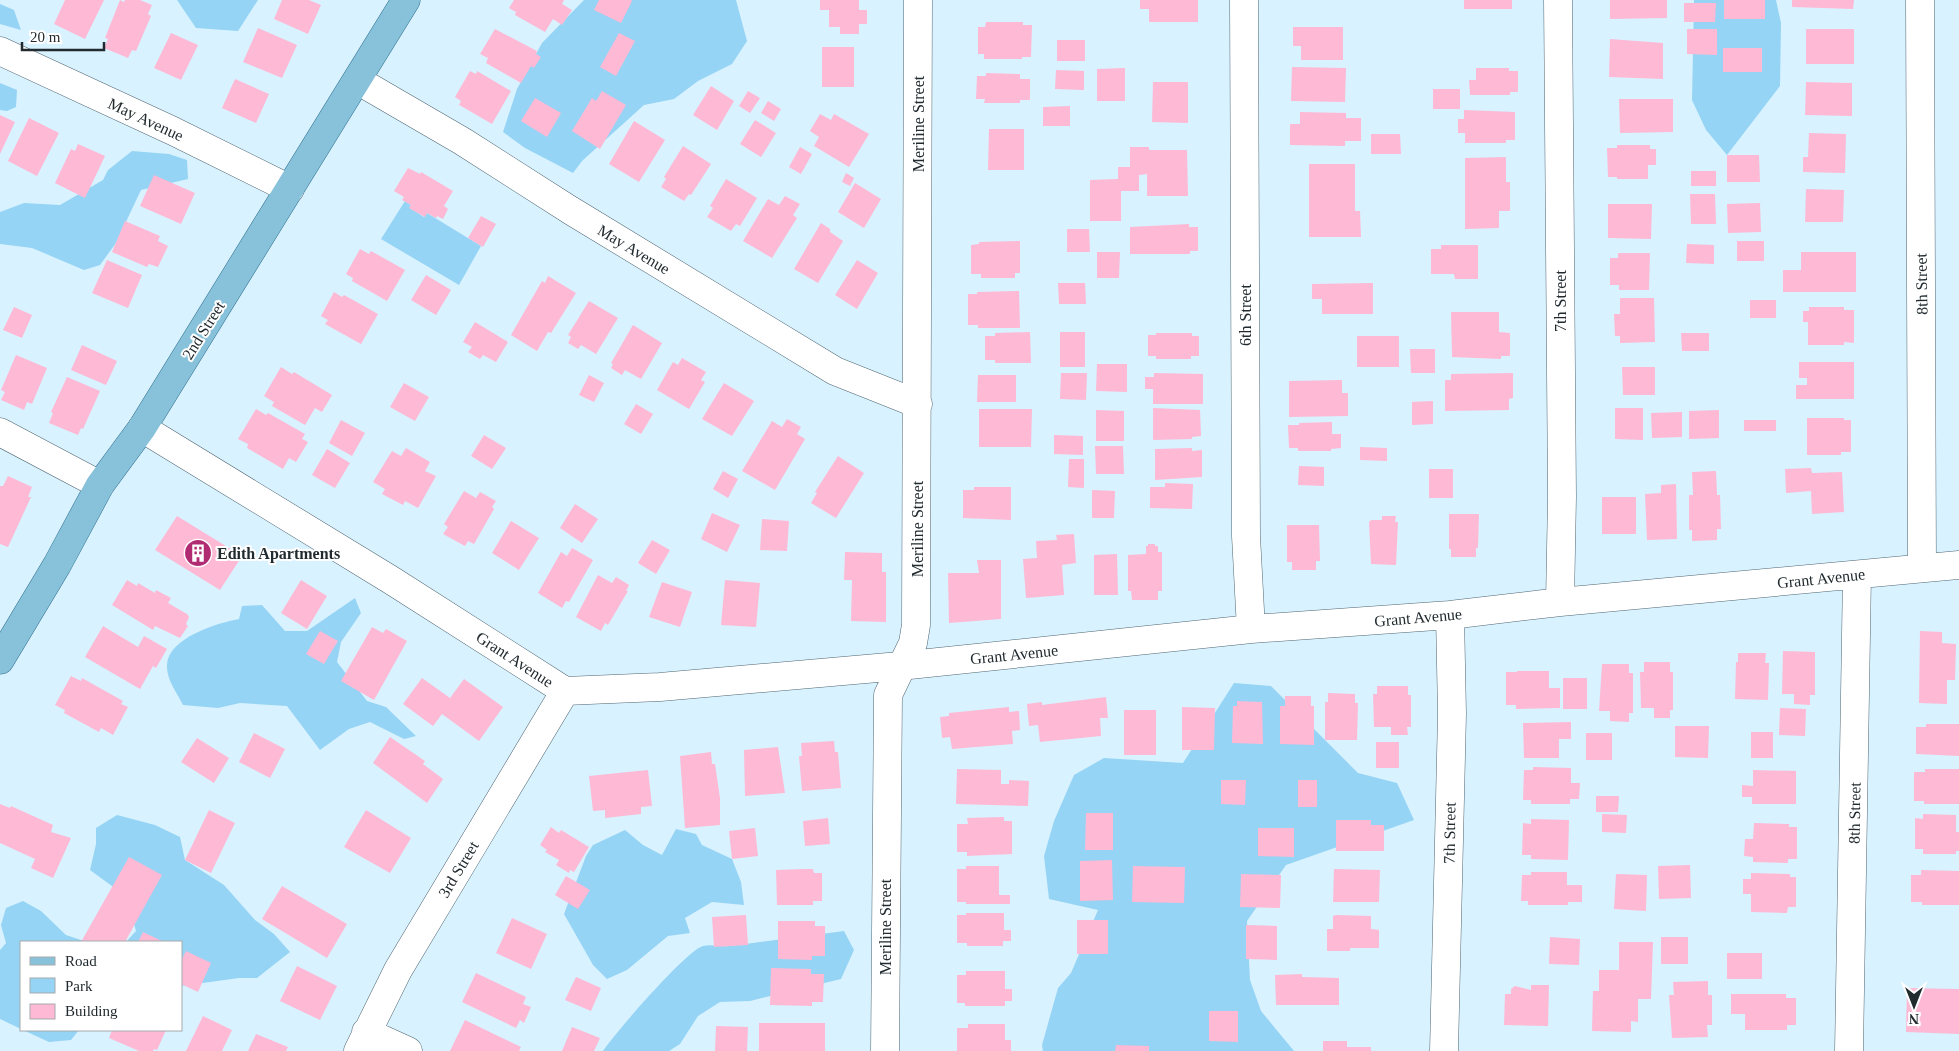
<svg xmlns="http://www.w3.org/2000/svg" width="1959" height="1051" font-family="Georgia,serif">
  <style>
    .green { fill: #95d4f5 }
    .building { fill: #feb9d5 }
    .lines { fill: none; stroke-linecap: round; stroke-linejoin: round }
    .minor-casing { stroke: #506671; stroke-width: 29 }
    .major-casing { stroke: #31718f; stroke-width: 29 }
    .minor { stroke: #fff; stroke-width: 28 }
    .major { stroke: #88c1da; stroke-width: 28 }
    .labels { text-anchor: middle; stroke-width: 4; stroke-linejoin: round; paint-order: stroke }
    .street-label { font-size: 16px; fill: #212a2f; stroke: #fff }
    .poi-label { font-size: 16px; font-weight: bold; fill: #212a2f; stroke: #fff; text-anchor: start }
  </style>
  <rect width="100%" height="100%" fill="#d9f2ff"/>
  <!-- green -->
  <path class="green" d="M177,0H258L238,31L196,28Z
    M584,0H736L747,41L732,64L698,81L674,99L644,105L582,161L573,173L525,148L503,132L517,89L542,43Z
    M1694,0H1776L1781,23L1780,86L1727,155L1706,130L1692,100Z
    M0,4L14,10L21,30L0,24Z
    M0,83L17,90L16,107L7,111L0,110Z
    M132,151L169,154L187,160L188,179L141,190L116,243L100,265L84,270L32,248L0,244V212L24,203L60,205L103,180L108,170Z
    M405,201L411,205L410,208L424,217L427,213L481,246L459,285L381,239Z
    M355,598L361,613L341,642L337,662L367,701L386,707L416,736L404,739L370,722L349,729L320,750L287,706L240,703L218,708L183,705C177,693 166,679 167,665C168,638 217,623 239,619L242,606L262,605L285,631H307Z
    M1234,683L1271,686L1358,773L1397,783L1414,820L1286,865L1247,921L1250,980L1261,1011L1294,1051H1043L1042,1045L1058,988L1071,973L1098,910L1049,899L1044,856L1054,821L1074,775L1104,758L1183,763Z
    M117,815L155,825L180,837L185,860L224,885L255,920L274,934L290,952L257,978H239L181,986V942H126L136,931L127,897L90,870L96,844V828Z
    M676,829L696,834L702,845L732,859L741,882L744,905L712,902L685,918L690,933L668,936L627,970L607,979L593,965L564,914L586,856L593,845L625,830L643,845L662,855Z
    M23,901L41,911L66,935L87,942H21V1029L0,1019V950L6,943L1,925L6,908Z
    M844,931L854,950L841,979L750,1001L720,1002L698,1016L680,1044L669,1051H603C614,1034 687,950 703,946C711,944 721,947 730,946C768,941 806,936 844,931Z
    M23,1030H79L71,1040L49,1042Z"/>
  <!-- building -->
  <path class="building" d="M65,0H104L85,39L54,24Z
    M120,0L124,2L125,0H140L152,5L148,14L151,16L136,51L132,50L128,58L104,48L108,39L105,38Z
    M282,0H309L321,5L308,34L274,19Z
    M514,0H564L562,4L572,10L562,25L553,19L545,32L515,15L516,12L509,8Z
    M599,0H631L632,1L621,23L594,10Z
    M820,0H859V10H867V24H859V34H840V27H829V10H820Z
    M1140,0H1198V22H1149V9H1140Z
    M1464,0H1512V9H1464Z
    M1610,0H1667V18L1610,19Z
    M1724,0H1765V19H1724Z
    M1792,0H1854L1853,9L1792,7Z
    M1684,3H1716L1715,22H1684Z
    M986,22H1023V25H1032L1031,57H1022V59H984V54H978V27H985Z
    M1293,27H1343V60H1301V46H1293Z
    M258,28L297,45L282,78L243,62Z
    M495,29L535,50L537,51L536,54L541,57L534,68L531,66L521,83L486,63L488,58L480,54Z
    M1687,29H1717V55L1687,54Z
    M1806,29H1854V64H1806Z
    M171,33L198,45L181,80L154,68Z
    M619,33L635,41L616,76L600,67Z
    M1610,39L1663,43V79L1609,77Z
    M1057,40H1085V61H1057Z
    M822,47H854V87H822Z
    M1723,48H1762V72H1723Z
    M1292,67L1346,68L1345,102L1291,101Z
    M1125,68V101H1097V69Z
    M1476,68H1509V71H1518V92H1510V95H1470L1469,80H1476Z
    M1056,70L1084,71V90L1055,89Z
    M470,71L476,74L477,71L511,91L492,124L461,106L459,105L461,101L455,97Z
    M986,73L1020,74V79H1030V100H1020V103H984L985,99H976L977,76H986Z
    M235,79L269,94L256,123L222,108Z
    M1153,82H1188V123L1152,122Z
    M1806,82L1852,83V116L1805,115Z
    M711,86L734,101L717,130L693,115Z
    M1433,89H1460V109H1433Z
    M602,91L626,105L600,149L572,131L592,98L596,101Z
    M748,91L760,98L750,113L739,106Z
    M535,98L561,113L547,137L521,121Z
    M1619,99H1673V132L1620,133Z
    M768,101L781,109L774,121L761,113Z
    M1070,106V126H1043V107Z
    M1464,110L1515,112V140H1506V143H1465V133H1458V119H1464Z
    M1300,112L1346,113V118H1361V141H1345V146L1290,145V124H1300Z
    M820,114L831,120L834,114L869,134L849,167L814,146L819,137L810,131Z
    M0,115L15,122L0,154Z
    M29,118L59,133L37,176L8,161Z
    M755,120L776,133L761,157L740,144Z
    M634,121L665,140L639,182L609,164Z
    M989,129H1024V170H988Z
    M1809,133L1846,134L1845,173L1803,172V157H1808Z
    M1371,134H1400L1401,154H1371Z
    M78,144L105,156L85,198L55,183L71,149L75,151Z
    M1617,145H1650V149H1656V165H1648V179H1617V177H1608L1607,148H1617Z
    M683,146L711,164L691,195L689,194L684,201L661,187L666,179L664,177Z
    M800,147L812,154L801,174L789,167Z
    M1130,147H1149V150H1187L1188,196H1147V174L1139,175V191H1121V221H1090V180L1118,179V167H1130Z
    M1727,155H1759L1760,182H1727Z
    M1506,157V182H1510V211H1499V228L1465,229V158Z
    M1309,164H1355V211H1360L1361,237H1309Z
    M408,168L420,174L421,172L453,191L444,206L448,209L443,219L437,216L436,218L427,213L425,217L409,208L411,205L402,200L404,197L394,191Z
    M1691,171H1716V186H1691Z
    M846,173L854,178L850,186L842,182Z
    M154,175L195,193L181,224L140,206Z
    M726,179L757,198L740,226L736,224L731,231L707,217L713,208L710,206Z
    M855,183L881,199L864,228L838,212Z
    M1806,189L1844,190L1843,222H1805Z
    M1690,194H1715L1716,224H1691Z
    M785,196L800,204L793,215L797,218L772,258L743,241L768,199L779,205Z
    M1760,203L1761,232L1728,233L1727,204Z
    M1608,204H1652L1651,239L1608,238Z
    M481,216L496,224L483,247L468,238Z
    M125,221L160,236L158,241L168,246L158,267L149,264L147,267L112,252Z
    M821,223L830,229V232L843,241L818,283L794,269Z
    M1189,224V227H1198V251H1190V254H1130V227Z
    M1067,229H1089L1090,252H1067Z
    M1020,241V273H1015V278H981V274H971V245L979,244V242Z
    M1737,241H1764V261H1737Z
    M1687,244L1714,245V264L1686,263Z
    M1441,245H1478V279H1455L1454,274H1431V249H1441Z
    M360,249L369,254L371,251L405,270L387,301L352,281L353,278L346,274Z
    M1097,252H1120L1119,278H1097Z
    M1801,252H1856V292H1783V270H1801Z
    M1618,253H1650L1649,290H1619V285H1610V258H1618Z
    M107,260L142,275L128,308L92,293Z
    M857,260L878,273L857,309L835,295Z
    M426,275L451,290L436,315L411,300Z
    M548,276L576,293L551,333L548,332L537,351L511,335L542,281L545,283Z
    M1058,283H1085L1086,304H1059Z
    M1373,283V314H1322V299H1312V284Z
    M1019,291L1020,328H978V325H968V294H977V292Z
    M334,292L342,297L344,295L378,314L361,344L325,324L328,320L321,316Z
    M1620,298H1654L1655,342L1620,343V336H1615L1614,314H1620Z
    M1750,300H1776V318H1750Z
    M589,301L618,318L596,354L581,345L578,349L568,343L571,337L568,335Z
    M14,307L32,315L22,338L3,330Z
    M1809,307H1844V310H1854V343L1844,342V345H1808V322H1803V311H1809Z
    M1451,312H1499V332L1510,333V356H1501V359L1452,357Z
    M475,322L508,342L496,362L483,355L480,359L468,352L472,347L463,342Z
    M633,325L662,343L641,379L625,370L622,375L611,368L613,364L611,363Z
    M1030,332L1031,363H995V360H985V336H995V333Z
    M1060,332H1085V367H1060Z
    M1156,333H1192V336H1199V356H1191V359H1156V356H1148V335H1156Z
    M1681,333H1709V351H1682Z
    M1357,336H1399V367H1357Z
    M82,345L117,361L106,385L71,370Z
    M1410,349H1435V373H1411Z
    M16,355L47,368L32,404L27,402L24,410L1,400L5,392L1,390Z
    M682,358L706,372L701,380L705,382L689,409L657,390L673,362L678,365Z
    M1799,362H1854V399H1796V385H1807V378H1799Z
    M1097,364H1127V392L1096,391Z
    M281,367L292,374L294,372L332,395L322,412L315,408L305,425L272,406L274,402L264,396Z
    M1622,367H1655V395H1623Z
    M1061,373H1087L1086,400L1060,399Z
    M1154,373L1203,374V404H1153V389H1145V377H1154Z
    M1513,373V398L1509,399V410L1445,411V380H1451V374Z
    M589,375L604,383L594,402L579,395Z
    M978,375H1016V402H977Z
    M67,377L100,391L83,429L81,428L78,435L49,423L53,413L51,412Z
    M1342,380V393H1348V416L1289,417V381Z
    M404,383L429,397L415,421L390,407Z
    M724,383L754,401L732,436L702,419Z
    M1433,401V424L1412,425V402Z
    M636,404L653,414L641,434L624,424Z
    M1153,408L1200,410L1201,436L1192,437V439L1153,440Z
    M1615,408H1643V440L1615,439Z
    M256,409L266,415L268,413L305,434L302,439L308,442L296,462L289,458L283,469L247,448L248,444L238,439Z
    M979,409H1032L1031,447H979Z
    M1096,410L1124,411V441H1096Z
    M1719,410V438L1689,439V411Z
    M1682,412V437L1652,438L1651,413Z
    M1807,418H1844V420H1851V452H1841V455H1807Z
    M787,419L801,427L797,434L805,439L775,490L742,471L772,421L782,427Z
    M341,420L365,433L352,456L329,443Z
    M1744,420H1776V431H1744Z
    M1332,422V434H1341V448L1331,449V451H1298V448H1289L1288,425H1299V423Z
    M484,435L506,448L492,469L471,456Z
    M1054,435L1083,436V455L1054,454Z
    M1095,446H1123L1124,474H1096Z
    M1360,447L1387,448V461L1360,460Z
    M406,448L430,462L425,471L436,476L418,508L405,501L403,505L382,494L385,489L373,482L392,451L401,456Z
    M1192,448V451L1202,450V477L1155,480V449Z
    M327,449L350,463L335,488L312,475Z
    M838,456L864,473L836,518L811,503L817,493L815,492Z
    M1069,459H1084V488L1068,487Z
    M1299,466L1324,467V486L1298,485Z
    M1811,468L1812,473L1842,472L1844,512L1812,514L1811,491L1786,493L1785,469Z
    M1429,469H1453V498H1429Z
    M723,471L738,479L728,498L713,489Z
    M1716,471L1717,495H1720L1721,529H1717V540L1692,541V530H1689V495H1693L1692,472Z
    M8,476L32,487L28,497H31L8,547L0,544V486H3Z
    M1165,483L1193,484L1192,509L1150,508V487H1165Z
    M1676,484L1677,539L1647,540L1645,494L1661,493V485Z
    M974,487H1011V520L963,518V490H974Z
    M1092,490L1115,491L1114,518H1092Z
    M464,491L476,498L480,492L496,501L492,507L494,509L474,544L468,541L465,546L443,534L448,527L444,524Z
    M1602,497H1636V534H1602Z
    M575,504L598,519L582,543L560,528Z
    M712,513L740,525L727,552L701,539Z
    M1449,514H1479L1478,548H1476V557H1451V549H1449Z
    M177,516L242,556L220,590L155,550Z
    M1382,516H1396L1395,522H1398L1396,565L1371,564L1369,522L1371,520H1382Z
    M762,519L789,521L787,551L760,550Z
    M511,521L539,538L519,570L492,553Z
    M1287,525H1319L1320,561H1316V570H1292V562H1287Z
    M1074,534L1076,563L1062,565L1064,595L1026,598L1023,559L1037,558L1036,541L1057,540L1056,535Z
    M652,540L670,550L656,574L638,563Z
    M1148,544H1155V546H1158V552H1162V591H1158V600H1132L1131,591H1128V555L1146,554V546H1148Z
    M572,548L593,560L569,602L566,601L562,608L538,593L561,552L567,556Z
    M845,552L882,553V572H886V622L851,621L852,580H844Z
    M1117,554L1118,595H1094V555Z
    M977,560H1001V619L949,623L948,573H979Z
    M598,575L612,583L616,577L629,585L626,591H628L608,625L605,623L601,631L576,617Z
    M127,580L137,586L138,583L155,593L156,590L171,598L168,603L187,614L189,617L186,624L188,626L180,638L155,626L153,630L112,605Z
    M301,580L327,596L307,629L281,613Z
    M725,580L760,583L756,627L721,625Z
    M662,582L692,592L680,627L649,617Z
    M103,626L138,647L144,636L167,649L156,668L153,666L140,689L85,657Z
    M372,627L383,633L386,629L407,641L374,700L341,681Z
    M320,631L338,641L324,664L306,654Z
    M1920,631L1942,632V643L1956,644L1955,680H1947V704L1919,703Z
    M1783,651L1815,652V695H1810V705L1794,704V694H1782Z
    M1738,653H1766L1765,663H1769L1768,700L1735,699L1736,662H1738Z
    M1644,662H1670V672H1673V710H1670V718H1654V708H1641L1640,672H1644Z
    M1602,664H1629V673H1633V713H1629V722L1610,721V711H1599Z
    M1517,671H1549V688H1560V708L1516,709V705H1506V672H1517Z
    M71,676L81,681L82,678L123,701L121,704L128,707L113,735L101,728L99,732L64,713L65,710L55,705Z
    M422,678L450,698L464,679L503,707L479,741L442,714L433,726L403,704Z
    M1563,678H1587V709H1563Z
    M1377,686H1408V695H1411V727H1407L1408,735H1391V727H1374L1373,694H1377Z
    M1328,693L1355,694V703H1358L1357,740H1325V702H1328Z
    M1285,696H1311V706H1314V745L1280,744V706H1285Z
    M1106,697L1108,718H1100L1101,736L1040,742L1038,725L1029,726L1027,704L1042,702V705Z
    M1237,701L1262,702L1263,744L1232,743L1233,706H1237Z
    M1009,707V712L1019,711L1020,730L1012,731L1013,744L952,749L950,737L942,738L940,717L949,716V713Z
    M1182,707L1215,708L1214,750H1182Z
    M1780,708L1806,709L1805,736L1779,735Z
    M1124,710H1156V755H1124Z
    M1571,722V739H1559V758H1524L1523,723Z
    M1926,724H1959V756L1916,754V727H1926Z
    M1675,726H1709L1708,758L1675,757Z
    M1751,732H1773V758H1751Z
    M254,733L285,749L270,778L239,762Z
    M1586,733H1612V760H1586Z
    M390,737L425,761L423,764L443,779L427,803L373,763Z
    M197,738L229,758L214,783L181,762Z
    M834,741L835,752H838L841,788L802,791L799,756H802L801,743Z
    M1376,742H1399V768H1376Z
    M778,747L785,793L745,796L744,750Z
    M711,752L712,764H715L720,798V825L685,828L680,756Z
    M1533,767L1571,768V783H1580L1579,799H1570V804H1531V800H1523L1524,770H1533Z
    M957,769L1001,770V784H1009V780L1029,781L1028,806L956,804Z
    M1925,769H1959V804H1924V801H1914V772H1925Z
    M648,770L652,806L641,807V814L605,818V810L593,811L589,776Z
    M1753,770L1796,771V804H1752V797H1742V785L1753,786Z
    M1221,780H1246L1245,805L1221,804Z
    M1298,780H1317V807H1298Z
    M1596,796H1619L1618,812H1596Z
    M0,804L10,808L11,806L53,825L51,832L71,838L53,878L31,868L35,859L0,843Z
    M209,810L235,823L211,873L185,860Z
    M366,810L411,838L390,873L344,847Z
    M1086,813H1113V850H1085Z
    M1602,814L1627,815L1626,833L1602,832Z
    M1923,814L1956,815V832H1959V851H1956V854H1923V849H1915V818L1923,819Z
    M1004,817V821H1012V854L967,856V852H957V824H968L967,818Z
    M828,818L830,844L805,846L803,821Z
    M1531,819L1569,820L1568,860L1531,859V855H1522L1523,823L1531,824Z
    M1336,820H1371V825H1384V851H1336Z
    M1754,823L1789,824V827H1797V859H1788V863L1753,862V857L1744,856L1745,839H1753Z
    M551,827L559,833L561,830L589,847L574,872L570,870L569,873L556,865L559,860L545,852L547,850L540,845Z
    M755,828L758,856L732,859L729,831Z
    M1258,828H1294V857L1258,856Z
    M129,857L162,875L125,942H81Z
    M1112,860L1113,900L1080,901V861Z
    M1690,865L1691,898L1659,899L1658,866Z
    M966,866H999V895H1010V904H966V902H957V869H966Z
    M1133,866L1185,867L1184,903L1132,902Z
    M803,869H813L814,873H822V901H813V905H777L776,870Z
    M1334,869L1380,870L1379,902H1333Z
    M1921,870L1959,871V905H1922V902H1911V875H1921Z
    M1531,872H1567V885H1582V902H1568V905H1528V901H1521L1522,875H1531Z
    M1751,873L1790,874V877H1796V907H1788L1787,913L1751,912V894H1743V879H1751Z
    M1241,874L1281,875L1280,908L1240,907Z
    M1616,874L1647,875L1646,911L1614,909Z
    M566,876L590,890L578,909L555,895Z
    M282,886L347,924L327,958L262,919Z
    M966,913H1004V930H1011V941H1003V946H967V943H957V915H966Z
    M746,915L748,945L714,947L712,917Z
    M1336,915L1371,916V929L1379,930V948H1350V951H1327V929H1333V916Z
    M512,918L547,934L531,969L496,953Z
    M1077,920H1108V954H1077Z
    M778,921H815V926H825V956H812V960L778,959Z
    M1246,925L1277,926V960L1246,959Z
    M143,932L164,942H138Z
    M1550,937L1580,939L1579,965L1549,964Z
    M1661,937H1688V964H1661Z
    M1619,942H1653L1651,999H1638V1022L1631,1021V1032L1592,1031L1593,991H1599V970H1619Z
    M186,951L211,963L198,992L181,984V961Z
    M1727,953H1762V979H1727Z
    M297,966L337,986L320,1020L280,1001Z
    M771,968L811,969V974H824L823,1002H812V1006L770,1005Z
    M966,971H1005V989H1012V1001H1005V1006H965V1003H957V975H966Z
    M476,973L526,997L523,1004L531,1007L524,1023L520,1020L516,1028L462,1002Z
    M1302,974V977L1339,978V1005H1276L1275,975Z
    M576,977L601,988L591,1011L565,1000Z
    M1708,981V995H1712V1025H1707L1708,1037L1672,1038L1669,995H1674L1673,982Z
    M1531,985H1549L1548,1026L1504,1025L1505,994H1511V989L1515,986L1531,990Z
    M1907,988L1959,989V1034L1906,1032Z
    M1731,994H1786V998H1796V1025H1787V1030H1745V1014H1731Z
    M1209,1011H1238V1042L1209,1041Z
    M203,1016L232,1030L222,1051H186Z
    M465,1020L521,1047L519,1051H450Z
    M759,1023H825V1051H759Z
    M968,1024H1005V1040H1011V1051H957V1028H968Z
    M716,1026L748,1027L747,1051H715Z
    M572,1027L600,1038L594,1051H562Z
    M112,1030H166L157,1050L154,1049L153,1051H139L109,1038Z
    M256,1034L288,1047L286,1051H248Z
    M1323,1041H1347V1047H1371V1051H1323Z
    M1116,1045L1149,1046V1051H1115Z"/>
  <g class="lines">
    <!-- minor casing -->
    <g class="minor-casing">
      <path id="minor" d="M1244,0L1246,536L1251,629
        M1558,0L1562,497L1560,602
        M1920,0L1922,568
        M0,51L173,131L290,189
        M357,80L462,141L570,210L835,371L918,404
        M142,428L391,580L565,691L660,687L900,666L1251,629L1450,615L1560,602L1959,565
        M0,432L100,485
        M366,1032L408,1051
        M358,1051L398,970L565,691
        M885,1051L888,695L913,643L916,625L918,0
        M1444,1051L1452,714L1450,615
        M1849,1051L1857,575"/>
    </g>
    <!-- major casing -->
    <g class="major-casing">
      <path id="major" d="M0,660L57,565L100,485L142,428L406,0"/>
    </g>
    <!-- minor -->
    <use href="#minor" class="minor"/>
    <!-- major -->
    <use href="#major" class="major"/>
  </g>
  <!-- icons -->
  <defs>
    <g id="building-disc" transform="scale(1.4375)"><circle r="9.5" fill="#b02b72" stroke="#fff"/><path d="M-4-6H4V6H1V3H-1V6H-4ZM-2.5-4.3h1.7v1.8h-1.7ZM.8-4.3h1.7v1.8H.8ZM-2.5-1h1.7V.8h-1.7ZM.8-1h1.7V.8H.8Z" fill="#fff"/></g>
  </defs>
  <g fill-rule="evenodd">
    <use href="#building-disc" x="198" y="553"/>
  </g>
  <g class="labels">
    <!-- street labels -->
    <g class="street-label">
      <text transform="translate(146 119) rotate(25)" y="6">May Avenue</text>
      <text transform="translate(918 124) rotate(-90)" y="6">Meriline Street</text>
      <text transform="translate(634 249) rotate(31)" y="6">May Avenue</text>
      <text transform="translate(1921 284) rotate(-91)" y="6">8th Street</text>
      <text transform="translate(1560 301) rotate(-90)" y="6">7th Street</text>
      <text transform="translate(1245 315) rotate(-90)" y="6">6th Street</text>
      <text transform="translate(203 330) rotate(-58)" y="6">2nd Street</text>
      <text transform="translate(917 529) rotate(-90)" y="6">Meriline Street</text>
      <text transform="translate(1821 578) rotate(-6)" y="6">Grant Avenue</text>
      <text transform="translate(1418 617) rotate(-5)" y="6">Grant Avenue</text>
      <text transform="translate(1014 654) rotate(-6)" y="6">Grant Avenue</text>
      <text transform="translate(515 659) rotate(33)" y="6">Grant Avenue</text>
      <text transform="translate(1854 813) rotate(-89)" y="6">8th Street</text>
      <text transform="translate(1449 833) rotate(-89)" y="6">7th Street</text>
      <text transform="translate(458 869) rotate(-59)" y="6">3rd Street</text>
      <text transform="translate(885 927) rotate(-90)" y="6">Meriline Street</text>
    </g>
    <!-- poi labels -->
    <g class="poi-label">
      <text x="217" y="559">Edith Apartments</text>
    </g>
  </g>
  <!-- legend -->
  <rect x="20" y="941" width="162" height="90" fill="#ffffff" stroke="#a6aaac"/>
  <rect x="30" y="957" width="25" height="8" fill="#88c1da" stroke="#a6aaac"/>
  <text x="65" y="966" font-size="15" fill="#212a2f">Road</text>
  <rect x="30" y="978" width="25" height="15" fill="#95d4f5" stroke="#a6aaac"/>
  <text x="65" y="991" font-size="15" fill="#212a2f">Park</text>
  <rect x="30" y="1004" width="25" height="15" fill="#feb9d5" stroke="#a6aaac"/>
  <text x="65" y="1016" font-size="15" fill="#212a2f">Building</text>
  <!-- north arrow -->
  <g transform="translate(1914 1006) rotate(180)" stroke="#ffffff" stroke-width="4" paint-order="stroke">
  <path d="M0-4L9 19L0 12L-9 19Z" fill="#212a2f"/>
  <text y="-8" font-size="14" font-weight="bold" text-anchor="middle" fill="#212a2f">N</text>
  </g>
  <!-- scale -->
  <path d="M22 42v8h82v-8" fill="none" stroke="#212a2f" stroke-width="2.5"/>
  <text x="30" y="42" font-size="15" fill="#212a2f" stroke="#ffffff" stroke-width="4" paint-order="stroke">20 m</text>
</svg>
